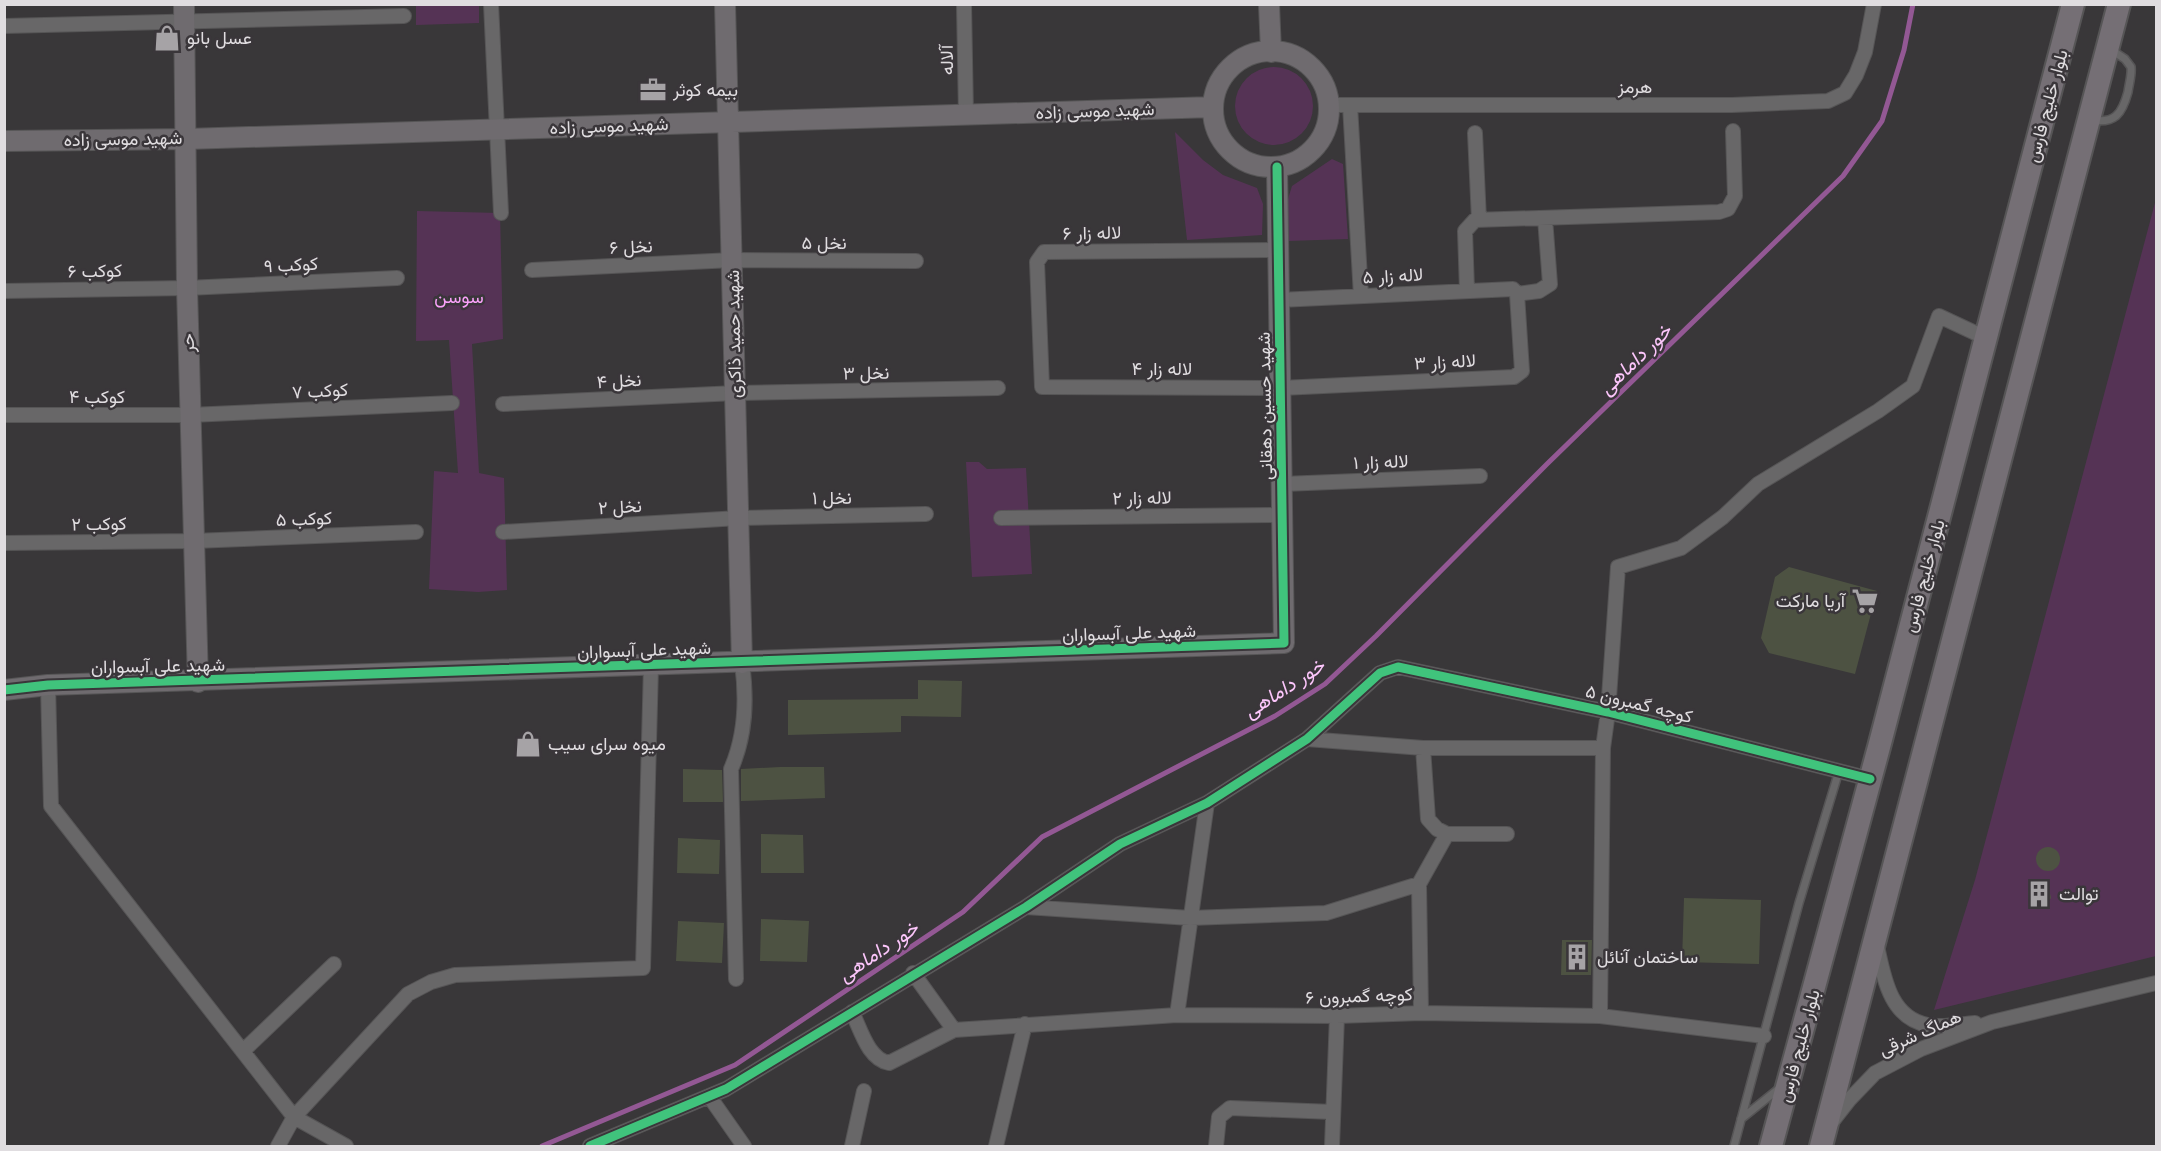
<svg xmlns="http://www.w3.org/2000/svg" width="2161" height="1151" font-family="Helvetica,Vazirmatn,sans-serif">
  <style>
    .green { fill: #535 }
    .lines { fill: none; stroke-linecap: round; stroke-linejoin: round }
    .stream { stroke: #935894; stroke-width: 5 }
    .building { fill: #4d5242 }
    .lane-casing { stroke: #565556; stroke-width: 10 }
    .street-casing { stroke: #565556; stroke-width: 16 }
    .secondary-casing { stroke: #565556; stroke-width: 22 }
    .primary-casing { stroke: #565556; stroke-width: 26 }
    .lane { stroke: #686768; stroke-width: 7 }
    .street { stroke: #686768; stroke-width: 14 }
    .secondary { stroke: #6f6b6f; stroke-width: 20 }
    .primary { stroke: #756f75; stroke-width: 22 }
    .cycleway-casing { stroke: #3a363a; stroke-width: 13 }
    .cycleway { stroke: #40c37c; stroke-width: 9 }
    .labels { text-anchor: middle; stroke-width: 5; stroke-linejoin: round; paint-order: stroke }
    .poi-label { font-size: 18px; fill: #e0dde0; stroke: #3a363a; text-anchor: start }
    .street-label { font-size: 18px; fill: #e0dde0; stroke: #3a363a }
    .park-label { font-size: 18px; fill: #faa1fa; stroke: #3a363a }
    .water-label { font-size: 20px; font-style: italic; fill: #fcc6fb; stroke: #3a363a }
  </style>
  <rect width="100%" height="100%" fill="#393739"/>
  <!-- green -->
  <path class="green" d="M416,5H479V23L416,25Z
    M1235 106a39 39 0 1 1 78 0a39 39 0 1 1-78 0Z
    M1175,132L1203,160L1223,175L1257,188L1263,204L1262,235L1187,240Z
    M1332,159L1343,164L1348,239L1288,241L1287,202L1292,186Z
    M2156,199V956L1934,1010L1975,880Z
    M417,211L500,213L503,339L472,344L479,473L504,478L507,590L478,592L429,589L434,471L458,473L449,340L416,341Z
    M966,462H979L987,469L1026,468L1032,574L972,577Z"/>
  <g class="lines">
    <!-- stream -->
    <path class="stream" d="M542,1146L735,1065L963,912L1042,837L1275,716L1325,684L1376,636L1547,464L1843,176L1882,121L1904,50L1913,4"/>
  </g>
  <!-- building -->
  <path class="building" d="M1789,567L1877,591L1855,674L1769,653L1761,638L1775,577Z
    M918,680L962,681L961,717L901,716V732L788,735V700L918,699Z
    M780,767H824L825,798L741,801V769Z
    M683,769L722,770L723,802H683Z
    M761,834L803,835L804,873H761Z
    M678,838L720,840L719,874L677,873Z
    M2036 859a12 12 0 1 1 24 0a12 12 0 1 1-24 0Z
    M2043,880L2049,889L2051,898L2045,905L2036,906L2029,900L2028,891L2034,884Z
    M1684,898L1761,900L1759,964L1682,962Z
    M761,919L809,921L807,962L760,961Z
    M678,921L724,923L722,963L676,961Z
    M1562,940H1592L1591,975H1561Z"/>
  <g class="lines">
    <!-- lane casing -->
    <g class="lane-casing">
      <path id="lane" d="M2091,120C2115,124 2122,114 2128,92C2129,84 2132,75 2131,67L2125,59L2110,49
        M1741,1119L1781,1087
        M1734,1146L1799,903L1839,771"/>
    </g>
    <!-- street casing -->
    <g class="street-casing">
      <path id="street" d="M491,4L501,213
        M964,4L966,115
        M4,26L404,16
        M1329,105H1732L1828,101L1845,93L1856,75L1865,52L1874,4
        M1350,105L1361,296
        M1475,133L1479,220
        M1278,250L1044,252L1037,262L1042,387L1281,388L1514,377L1522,371L1517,294L1513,289L1279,300
        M532,270L732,260L916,261
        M1467,290L1465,231L1475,220L1719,212L1728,209L1735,196L1733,131
        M4,291L187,288L397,278
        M1517,294L1539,291L1550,284L1545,218
        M503,404L736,393L998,388
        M4,415H190L452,403
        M1283,484L1480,476
        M1001,518L1283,515
        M503,532L739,518L926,514
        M4,543L194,541L416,532
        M48,685L51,806L294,1117L278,1146
        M1307,739L1423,748H1603
        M1423,748L1428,819L1437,829L1447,834H1507
        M1026,907L1190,918L1326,913L1419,884
        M1877,946C1884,978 1890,1018 1928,1025C1943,1028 1960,1024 1975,1023
        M913,973L954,1030
        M736,979L731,769C746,735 747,700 742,663
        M852,1012C861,1030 868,1059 889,1063L954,1030L1177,1015L1337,1016L1421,1013L1600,1016L1764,1036
        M1421,1013L1419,884L1447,834
        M1177,1015L1207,803
        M1600,1016L1603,748L1608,712L1618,567L1681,548L1723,517L1758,484L1878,411L1913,386L1939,316L1986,338
        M243,1051L334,964
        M709,1096L744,1146
        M1831,1123L1849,1100L1875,1073L1921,1049L1992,1022L2156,983
        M346,1146L294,1117L408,994L431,982L455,975L643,968L651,666
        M590,1146L726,1089L1026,907L1120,844L1207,803L1307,739L1380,673L1398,667L1608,712L1870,779
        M852,1146L864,1091
        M996,1146L1025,1024
        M1216,1146L1219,1117L1230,1108L1333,1112
        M1332,1146L1337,1016"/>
    </g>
    <!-- secondary casing -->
    <g class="secondary-casing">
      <path id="secondary" d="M184,4L187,288L198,682
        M725,4L742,663
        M1269,4L1271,52
        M1213 109a58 58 0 1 1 116 0a58 58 0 1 1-116 0Z
        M4,141L187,139L1213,107
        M4,690L48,685L1284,643L1277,167"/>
    </g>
    <!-- primary casing -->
    <g class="primary-casing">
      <path id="primary" d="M1771,1146L1879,747L2073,4
        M1821,1146L2119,4"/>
    </g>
    <!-- lane -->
    <use href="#lane" class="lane"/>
    <!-- street -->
    <use href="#street" class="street"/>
    <!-- secondary -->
    <use href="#secondary" class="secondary"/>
    <!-- primary -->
    <use href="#primary" class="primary"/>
    <!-- cycleway casing -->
    <g class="cycleway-casing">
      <path id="cycleway" d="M4,690L48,685L1284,643L1277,167
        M590,1146L726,1089L1026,907L1120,844L1207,803L1307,739L1380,673L1398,667L1608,712L1870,779"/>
    </g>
    <!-- cycleway -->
    <use href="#cycleway" class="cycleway"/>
  </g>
  <!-- icons -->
  <defs>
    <g id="shop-bare" transform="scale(2.07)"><path d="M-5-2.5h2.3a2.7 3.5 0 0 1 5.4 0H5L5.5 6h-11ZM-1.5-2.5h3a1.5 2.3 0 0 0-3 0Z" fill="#a6a3a6" stroke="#3a363a" stroke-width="2.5" paint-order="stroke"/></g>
    <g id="office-bare" transform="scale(2.07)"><path d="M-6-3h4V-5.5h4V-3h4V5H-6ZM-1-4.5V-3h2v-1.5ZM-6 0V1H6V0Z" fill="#a6a3a6" stroke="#3a363a" stroke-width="2.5" paint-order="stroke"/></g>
    <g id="supermarket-bare" transform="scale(2.07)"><path d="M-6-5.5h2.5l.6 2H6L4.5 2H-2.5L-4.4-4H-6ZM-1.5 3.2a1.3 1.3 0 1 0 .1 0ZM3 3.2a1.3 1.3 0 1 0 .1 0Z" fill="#a6a3a6" stroke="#3a363a" stroke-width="2.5" paint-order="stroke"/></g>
    <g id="building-bare" transform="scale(2.07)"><path d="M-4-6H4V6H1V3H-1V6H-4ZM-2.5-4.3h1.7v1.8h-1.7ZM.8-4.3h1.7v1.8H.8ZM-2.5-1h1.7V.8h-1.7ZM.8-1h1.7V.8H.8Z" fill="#a6a3a6" stroke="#3a363a" stroke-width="2.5" paint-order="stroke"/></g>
  </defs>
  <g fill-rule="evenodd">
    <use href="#shop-bare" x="167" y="38"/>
    <use href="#office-bare" x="653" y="90"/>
    <use href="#supermarket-bare" x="1865" y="601"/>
    <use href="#shop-bare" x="528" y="744"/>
    <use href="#building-bare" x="2039" y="894"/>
    <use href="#building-bare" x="1577" y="957"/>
  </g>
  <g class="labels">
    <!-- poi labels -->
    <g class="poi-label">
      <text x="187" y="44">عسل بانو</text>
      <text x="673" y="96">بیمه کوثر</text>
      <text x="1845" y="607" text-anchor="end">آریا مارکت</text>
      <text x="548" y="750">میوه سرای سیب</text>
      <text x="2059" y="900">توالت</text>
      <text x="1597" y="963">ساختمان آنائل</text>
    </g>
    <!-- street labels -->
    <g class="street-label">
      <text transform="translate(947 60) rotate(-91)" y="6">آلاله</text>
      <text x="1635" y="93">هرمز</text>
      <text transform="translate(2047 106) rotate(-75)" y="6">بلوار خلیج فارس</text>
      <text transform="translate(1095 111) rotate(-2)" y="6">شهید موسی زاده</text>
      <text transform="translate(609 126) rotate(-2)" y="6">شهید موسی زاده</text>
      <text transform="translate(123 139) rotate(-1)" y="6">شهید موسی زاده</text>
      <text transform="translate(1092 233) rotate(-1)" y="6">لاله زار ۶</text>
      <text x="824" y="249">نخل ۵</text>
      <text transform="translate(631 247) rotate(-3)" y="6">نخل ۶</text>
      <text transform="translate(291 265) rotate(-3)" y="6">کوکب ۹</text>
      <text transform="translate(95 271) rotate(-1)" y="6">کوکب ۶</text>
      <text transform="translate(1393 276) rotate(-3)" y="6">لاله زار ۵</text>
      <text transform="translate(734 334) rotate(-91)" y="6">شهید حمید ذاکری</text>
      <text transform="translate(188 343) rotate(-92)" y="6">حر</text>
      <text transform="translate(1445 362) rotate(-3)" y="6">لاله زار ۳</text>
      <text x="1162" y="375">لاله زار ۴</text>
      <text transform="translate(866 373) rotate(-1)" y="6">نخل ۳</text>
      <text transform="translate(619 381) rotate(-3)" y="6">نخل ۴</text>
      <text transform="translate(320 391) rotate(-3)" y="6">کوکب ۷</text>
      <text x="97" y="403">کوکب ۴</text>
      <text transform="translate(1265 406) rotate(-91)" y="6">شهید حسین دهقانی</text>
      <text transform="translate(1381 462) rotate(-2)" y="6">لاله زار ۱</text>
      <text transform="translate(832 498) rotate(-1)" y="6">نخل ۱</text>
      <text transform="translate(1142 498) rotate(-1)" y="6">لاله زار ۲</text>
      <text transform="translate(620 507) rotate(-3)" y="6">نخل ۲</text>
      <text transform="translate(304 519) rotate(-2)" y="6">کوکب ۵</text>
      <text transform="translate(99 524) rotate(-1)" y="6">کوکب ۲</text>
      <text transform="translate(1924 576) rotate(-75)" y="6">بلوار خلیج فارس</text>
      <text transform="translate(1129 633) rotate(-2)" y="6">شهید علی آبسواران</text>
      <text transform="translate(644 650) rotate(-2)" y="6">شهید علی آبسواران</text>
      <text transform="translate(158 666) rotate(-1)" y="6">شهید علی آبسواران</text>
      <text transform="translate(1639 704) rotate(14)" y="6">کوچه گمبرون ۵</text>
      <text transform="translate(1359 996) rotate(-2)" y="6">کوچه گمبرون ۶</text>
      <text transform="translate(1920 1033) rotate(-24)" y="6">هماگ شرقی</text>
      <text transform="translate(1799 1046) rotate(-75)" y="6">بلوار خلیج فارس</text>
    </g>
    <!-- park labels -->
    <g class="park-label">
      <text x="459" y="303">سوسن</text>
    </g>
    <!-- water labels -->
    <g class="water-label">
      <text transform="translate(1635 359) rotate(-44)" y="7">خور داماهی</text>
      <text transform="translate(1284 688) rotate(-33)" y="7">خور داماهی</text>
      <text transform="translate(878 951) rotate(-34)" y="7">خور داماهی</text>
    </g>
  </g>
  <!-- border -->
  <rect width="2161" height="1151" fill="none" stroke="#e0dde0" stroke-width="12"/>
</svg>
